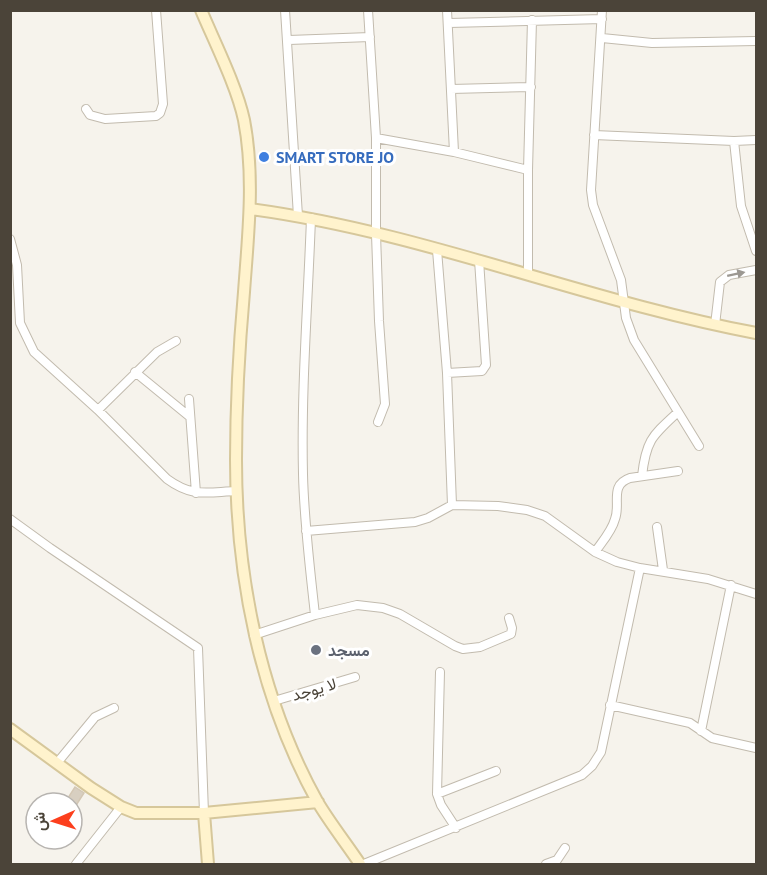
<svg xmlns="http://www.w3.org/2000/svg" width="767" height="875" font-family="'PT Sans',Vazirmatn,sans-serif">
  <style>
    .building { fill: #d8cfc1; stroke: #d3c7b4; stroke-width: 1.5 }
    .lines { fill: none; stroke-linecap: round; stroke-linejoin: round }
    .street-casing { stroke: #c2bbae; stroke-width: 10 }
    .secondary-casing { stroke: #d6c79b; stroke-width: 14 }
    .street { stroke: #fff; stroke-width: 8 }
    .secondary { stroke: #fff3cd; stroke-width: 10 }
    .oneway { fill: #9c9892 }
    .shop-dot { fill: #3f7fe0; stroke: #fff; stroke-width: 2 }
    .worship-dot { fill: #6b7280; stroke: #fff; stroke-width: 2 }
    .labels { text-anchor: middle; stroke-width: 6; stroke-linejoin: round; paint-order: stroke }
    .shop-label { font-size: 16px; font-weight: bold; fill: #366cbe; stroke: #fff; text-anchor: start }
    .worship-label { font-size: 16px; font-weight: bold; fill: #5b616d; stroke: #fff; text-anchor: start }
    .street-label { font-size: 16px; fill: #4b4439; stroke: #fff }
  </style>
  <rect width="100%" height="100%" fill="#f6f3ec"/>
  <!-- building -->
  <path class="building" d="M75,787L84,793L75,807L72,803L66,801Z"/>
  <g class="lines">
    <!-- street casing -->
    <g class="street-casing">
      <path id="street" d="M285,10L298,216
        M368,10L376,138V234L379,321L385,404L378,422
        M447,10L454,152
        M602,10L591,190L593,205L621,280L626,318L634,340L699,446
        M449,23L602,19
        M602,38L652,43L756,41
        M289,40L370,37
        M451,89L531,87
        M86,109L90,115L105,119L156,116L160,113L163,104L156,10
        M594,135L734,141L756,140
        M376,138L454,152L528,170
        M734,141L741,206L756,251
        M311,218C308,303 301,389 303,474C304,521 310,568 315,615
        M10,239L17,265L20,323L34,352L98,410L167,479C193,498 207,492 237,491
        M437,250L447,373L452,505
        M528,275V170L532,20
        M715,325L720,282L729,275L756,270
        M135,372L190,417
        M447,373L482,371L486,365L479,260
        M189,399L196,493
        M98,410L157,352L176,341
        M642,476C646,440 652,436 678,412
        M10,519L50,548L198,648L204,813
        M657,527L663,570
        M306,531L415,522L428,518L452,505L498,506L527,510L545,516L595,552L617,562L640,568L708,579L756,594
        M595,552C602,542 612,531 615,519C621,504 609,485 630,478L678,471
        M254,635L315,615L357,605L383,608L400,614L455,646L463,649L480,647L511,634L512,628L509,618
        M440,672L437,794L441,805L456,828
        M274,701L355,677
        M610,705L690,723L712,738L756,748
        M701,731L731,585
        M57,763L95,717L114,708
        M437,794L496,771
        M76,864L121,807
        M364,864L582,775L592,766L601,752L640,568
        M546,864L557,860L565,848"/>
    </g>
    <!-- secondary casing -->
    <g class="secondary-casing">
      <path id="secondary" d="M201,10C215,43 237,87 244,120C255,177 248,236 244,292C239,348 236,404 236,460C236,576 260,698 317,801C330,823 346,843 360,864
        M250,209C423,232 585,301 756,333
        M10,729L91,788L121,807L136,813H204L318,802
        M204,813L208,864"/>
    </g>
    <!-- street -->
    <use href="#street" class="street"/>
    <!-- secondary -->
    <use href="#secondary" class="secondary"/>
  </g>
  <!-- one-way arrows -->
  <defs><path id="oneway-solid" d="M-6-.8H1V-3.2L6.5 0L1 3.2V.8H-6Z" transform="scale(1.5)"/></defs>
  <use class="oneway" href="#oneway-solid" transform="translate(736 274) rotate(-12)"/>
  <!-- markers -->
  <circle class="shop-dot" cx="264" cy="157" r="6"/>
  <circle class="worship-dot" cx="316" cy="650" r="6"/>
  <g class="labels">
    <!-- shop labels -->
    <g class="shop-label">
      <text x="276" y="163">SMART STORE JO</text>
    </g>
    <!-- worship labels -->
    <g class="worship-label">
      <text x="328" y="656">مسجد</text>
    </g>
    <!-- street labels -->
    <g class="street-label">
      <text transform="translate(314 689) rotate(-16)" y="6">لا يوجد</text>
    </g>
  </g>
  <!-- border -->
  <rect width="767" height="875" fill="none" stroke="#4b4439" stroke-width="24"/>
  <!-- north arrow -->
  <g transform="translate(54 821) rotate(267)"><circle r="28" fill="#ffffff" stroke="#b7b4b0" stroke-width="1.5"/>
  <path d="M0-4.5L10 22L0 15L-10 22Z" fill="#fc3f1d"/>
  <text y="-9" font-size="16" font-weight="bold" text-anchor="middle" fill="#4b4439">ش</text>
  </g>
</svg>
